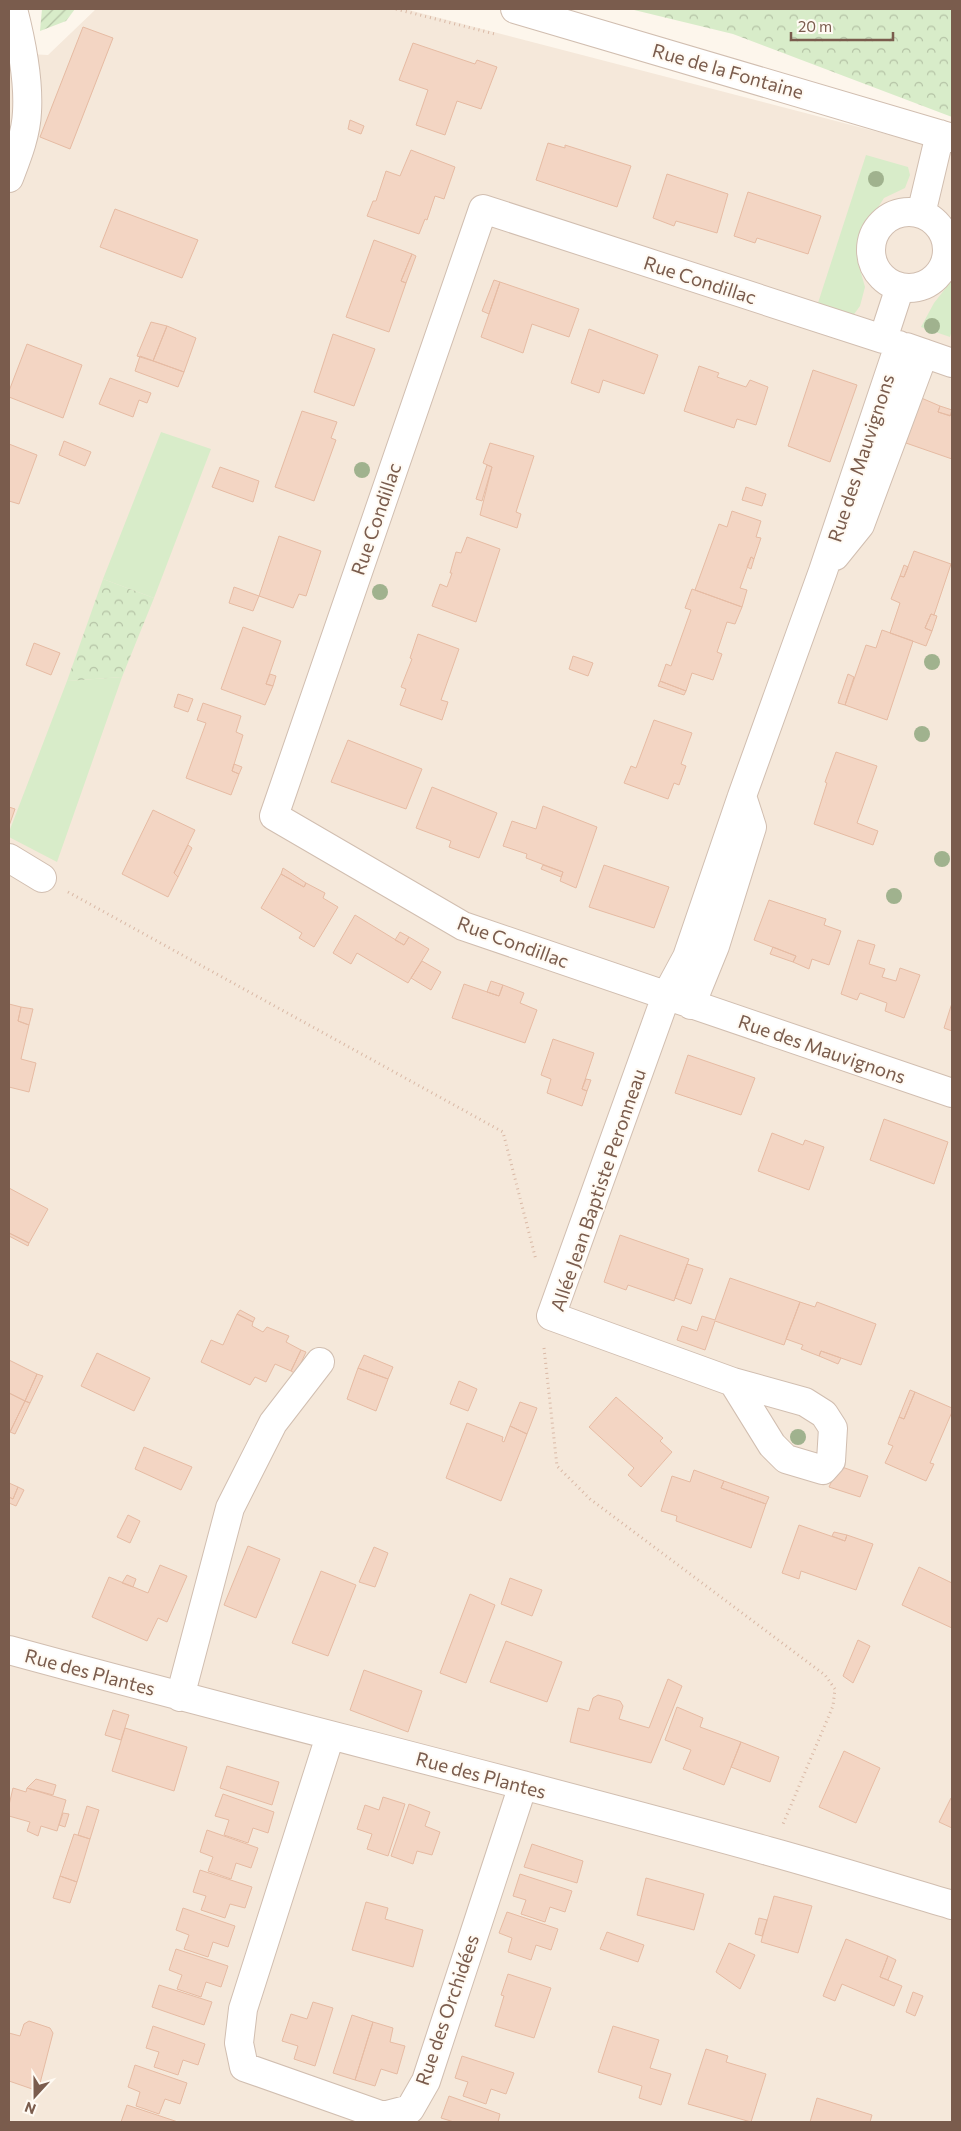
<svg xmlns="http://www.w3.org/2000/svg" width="961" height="2131" font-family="Commissioner,sans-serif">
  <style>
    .residential { fill: #f5e8da }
    .grass { fill: #d8ecc9 }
    .forest { fill: url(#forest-crowns) }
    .garden { fill: url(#garden-furrows) }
    .building { fill: #f3d5c3; stroke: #e6bba3 }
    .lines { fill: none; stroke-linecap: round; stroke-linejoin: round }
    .minor-casing { stroke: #d1beb0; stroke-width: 30 }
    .path { stroke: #d9b8a5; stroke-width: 3; stroke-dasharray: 1 4; stroke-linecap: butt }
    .minor { stroke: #fff; stroke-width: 28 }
    .tree { fill: #a0b28e }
    .labels { text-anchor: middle; stroke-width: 4; stroke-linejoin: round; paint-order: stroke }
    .street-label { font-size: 19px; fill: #7a5c4d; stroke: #fffaf3 }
  </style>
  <defs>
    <pattern id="forest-crowns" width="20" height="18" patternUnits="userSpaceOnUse" patternTransform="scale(1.25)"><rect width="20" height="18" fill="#d8ecc9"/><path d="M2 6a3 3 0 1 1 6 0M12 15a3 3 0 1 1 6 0" fill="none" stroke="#b4c2a5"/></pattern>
    <pattern id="garden-furrows" width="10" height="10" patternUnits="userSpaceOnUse" patternTransform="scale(1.25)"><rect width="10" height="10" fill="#d8ecc9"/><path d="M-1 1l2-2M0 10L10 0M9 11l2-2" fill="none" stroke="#b4c2a5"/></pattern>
  </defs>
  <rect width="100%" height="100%" fill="#fdf6ec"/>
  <!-- residential -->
  <path class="residential" d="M96,9H405L932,146L952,154V2122H9V53L48,55Z"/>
  <!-- grass -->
  <path class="grass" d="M866,155L908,167L910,175L905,188L884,198L865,228L857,259L865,287L860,306L852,317L817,306Z
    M952,280V330L950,337L921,327L934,303Z
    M161,432L211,449L154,598L103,579Z
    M122,677L57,862L9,837V832L67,681Z"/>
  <!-- forest -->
  <path class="forest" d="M630,9H952V117L733,34Z
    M103,579L154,598L122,677L67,681Z"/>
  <!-- garden -->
  <path class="garden" d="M42,9H75L66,21L40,31Z"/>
  <!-- building -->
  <path class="building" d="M83,27L113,38L70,149L40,137Z
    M413,43L475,64L477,60L497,67L481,109L457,101L445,135L416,125L428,90L399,80Z
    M350,120L364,126L361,134L348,129Z
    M548,143L565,148V145L631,166L617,207L536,180Z
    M411,150L455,167L444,199L435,196L427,220L425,219L419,234L367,216L373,201H376L386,171L400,176Z
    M667,174L728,194L717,233L676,221L674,226L653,218Z
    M748,192L821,216L808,254L757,238L755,243L734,236Z
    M115,209L198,240L182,278L100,247Z
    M374,240L412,254L401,281L406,283L389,332L346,317Z
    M412,254L416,256L406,283L401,281Z
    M494,280L500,282L489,314L482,311Z
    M500,282L579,309L569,337L532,324L523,353L481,337Z
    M151,322L167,326L153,361L137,356Z
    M167,326L196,338L184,372L153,361Z
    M589,329L658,355L644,394L603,380L599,393L571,383Z
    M333,334L375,349L354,406L314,392Z
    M27,344L82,365L63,418L9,397V391Z
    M140,356L184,372L178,387L135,371Z
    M699,366L719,373L717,377L746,387L750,380L768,387L756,425L737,419L734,428L684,411Z
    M813,370L857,385L830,462L788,446Z
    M110,378L151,393L147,403L139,400L133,417L99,404Z
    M919,397L940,406L938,412L952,416V459L903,442Z
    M940,406L952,410L950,416L938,412Z
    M302,411L337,422L331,438L336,440L314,501L275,487Z
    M64,441L91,452L85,466L59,455Z
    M490,443L534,456L516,512L521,514L517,528L480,515L492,467L483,463Z
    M9,444L37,455L19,504L9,501Z
    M487,465L492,467L482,501L476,499Z
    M220,467L259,481L253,502L212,487Z
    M746,487L766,494L762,506L742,500Z
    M732,511L761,521L756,537L761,538L754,559L751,557L740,588L747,590L742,607L695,590L719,524L727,527Z
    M279,536L321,551L306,596L299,594L293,608L259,596Z
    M467,537L500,549L476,622L432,606L440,584L447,587L452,573H450L456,552L461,553Z
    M914,551L951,564L934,615L931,614L925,628L932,631L926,646L890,633L900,603L891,599L900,576L904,577Z
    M751,557L754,559L751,569L747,567Z
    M904,565L908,567L904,577L900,576Z
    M234,587L259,596L253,611L229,603Z
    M692,589L742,607L735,624L727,622L717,652L722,654L713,680L692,673L686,691L660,681L666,664L671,666L691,610L685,608Z
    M931,614L937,616L932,631L925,628Z
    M243,627L281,641L266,684L273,686L265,705L221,689Z
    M882,630L913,641L887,720L845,705L866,645L876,648Z
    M418,634L459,649L441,700L448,702L442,720L400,705L406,689L401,687L412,659L410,658Z
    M34,643L60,653L51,675L26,665Z
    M573,656L593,663L588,676L569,669Z
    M270,674L276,676L273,686L266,684Z
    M848,674L854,677L845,705L838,703Z
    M660,681L686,691L684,695L658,686Z
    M178,694L193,699L188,712L174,707Z
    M203,703L241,716L236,732L243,735L232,771L239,774L231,795L186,778L206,723L197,720Z
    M654,720L692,733L681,764L686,766L679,785L674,783L668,799L624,783L631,766L636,768Z
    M348,740L422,769L406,809L331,782Z
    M836,752L877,766L857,823L878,831L873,845L814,824L827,783L825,782Z
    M234,764L242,767L239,774L232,771Z
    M432,787L497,813L479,858L449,847L451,841L416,828Z
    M543,806L597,827L576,888L560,881L563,872L526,858L527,854L503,846L512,821L536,829Z
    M9,807L15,809L9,826Z
    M153,810L195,830L174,873L178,877L168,897L122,874Z
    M188,845L192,848L178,877L174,873Z
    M543,865L563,872L561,877L541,869Z
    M604,865L669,887L654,928L589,907Z
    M283,868L306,883L304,887L281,874Z
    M281,874L304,887L306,883L325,893L323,898L338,907L314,947L299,938L302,933L261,908Z
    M769,900L826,919L824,925L841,931L829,965L812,959L809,969L793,962L796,956L754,940Z
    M355,915L404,945L409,937L429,949L408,983L357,953L351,964L333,953Z
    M400,932L409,937L404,945L395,940Z
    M858,940L875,945L869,964L885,969L882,977L896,981L900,968L920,975L904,1018L885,1011L887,1003L860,993L857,1000L841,994Z
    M773,947L796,956L793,962L770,954Z
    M422,961L441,972L431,990L411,978Z
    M491,981L503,985L499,996L487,992Z
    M464,984L499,996L503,985L524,993L520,1003L537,1010L525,1043L452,1018Z
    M952,1003V1031L944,1028Z
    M9,1004L21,1007L18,1021L29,1025L21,1059L36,1063L29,1092L9,1087Z
    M21,1007L33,1009L29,1025L18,1021Z
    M553,1039L594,1053L582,1089L587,1091L582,1106L547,1093L551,1079L541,1075Z
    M688,1055L755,1078L741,1115L675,1093Z
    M586,1079L591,1080L587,1091L582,1089Z
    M884,1119L948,1142L934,1184L870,1160Z
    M772,1133L803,1145L805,1140L824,1147L809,1190L758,1171Z
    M9,1188L48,1209L29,1243L9,1233Z
    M9,1233L29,1243L28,1246L9,1236Z
    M620,1235L689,1259L674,1301L628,1285L626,1290L604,1282Z
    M687,1264L703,1269L691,1304L675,1298Z
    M730,1278L800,1302L784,1345L715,1321L705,1350L677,1340L682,1326L697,1331L702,1316L715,1320Z
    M800,1302L815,1307L817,1302L876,1324L861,1365L821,1351L819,1356L801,1349L803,1345L786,1339Z
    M240,1310L255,1318L253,1322L237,1314Z
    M237,1314L253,1322L252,1326L263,1332L267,1327L289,1336L286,1342L301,1350L291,1371L275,1364L266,1382L255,1377L250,1385L201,1362L211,1340L223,1345Z
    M301,1350L306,1352L296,1374L291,1371Z
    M821,1351L841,1358L838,1364L819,1356Z
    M97,1353L150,1378L134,1411L81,1386Z
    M364,1355L393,1367L388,1379L358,1368Z
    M9,1360L37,1374L25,1401L9,1393Z
    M358,1368L388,1379L376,1411L347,1399Z
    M37,1374L43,1376L30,1403L25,1401Z
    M459,1381L477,1389L468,1411L450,1404Z
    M910,1390L915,1392L904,1419L899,1417Z
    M915,1392L952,1408V1412L930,1463L934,1464L926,1481L885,1463L893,1446L888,1444L899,1417L904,1419Z
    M9,1393L25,1401L10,1432L9,1431Z
    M616,1397L663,1438L660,1441L672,1452L641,1487L628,1475L634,1468L589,1427Z
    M25,1401L30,1403L15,1434L10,1432Z
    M520,1402L537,1408L527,1434L510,1426Z
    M467,1423L503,1437L502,1441L504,1442L510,1426L527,1434L501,1501L446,1478Z
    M144,1447L192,1467L181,1490L135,1469Z
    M839,1466L868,1476L860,1497L829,1487Z
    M694,1470L724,1481L721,1488L766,1504L751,1548L676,1521L677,1516L661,1511L672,1476L690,1482Z
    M724,1481L769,1497L766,1504L721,1488Z
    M9,1483L18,1487L13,1499L9,1497Z
    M18,1487L24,1490L16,1506L9,1503V1497L13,1499Z
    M128,1515L140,1521L130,1543L117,1537Z
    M799,1525L845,1541L847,1535L873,1544L856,1590L801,1571L799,1579L782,1573Z
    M834,1532L847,1535L845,1541L832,1536Z
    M248,1546L280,1559L256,1618L224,1605Z
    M374,1547L388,1553L375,1587L359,1582Z
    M160,1565L187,1576L167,1622L158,1618L147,1641L92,1617L109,1577L148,1593Z
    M919,1567L952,1583V1628L902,1605Z
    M321,1571L356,1585L328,1656L292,1643Z
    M127,1575L136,1579L133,1587L122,1583Z
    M510,1578L542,1590L532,1616L501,1604Z
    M470,1594L495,1605L466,1683L440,1673Z
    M858,1640L870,1646L853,1683L843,1676Z
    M506,1641L562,1662L547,1702L490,1682Z
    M364,1670L422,1691L408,1732L350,1710Z
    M668,1679L682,1686L651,1763L570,1742L578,1708L589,1711L593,1698L598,1695L620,1701L623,1706L619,1719L649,1728Z
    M677,1707L703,1718L700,1727L741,1742L724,1785L683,1769L691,1750L665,1740Z
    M113,1710L129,1715L121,1740L105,1735Z
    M125,1728L187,1747L174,1791L112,1771Z
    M741,1742L779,1757L770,1782L731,1767Z
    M844,1751L880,1768L856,1823L819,1807Z
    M227,1766L279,1782L272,1805L220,1788Z
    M36,1779L56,1785L53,1795L27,1788Z
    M13,1788L26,1792L27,1788L66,1800L57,1831L41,1826L38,1836L27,1831L30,1822L9,1816V1805Z
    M223,1794L274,1812L268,1833L253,1828L248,1843L224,1835L229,1820L215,1816Z
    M383,1797L405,1804L388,1856L367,1849L372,1834L357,1829L365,1805L379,1810Z
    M951,1798L952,1799V1828L939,1822Z
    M409,1804L430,1812L425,1826L440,1832L432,1855L417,1851L413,1864L391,1856Z
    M87,1806L99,1810L90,1839L78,1835Z
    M63,1813L69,1814L65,1827L59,1825Z
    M207,1830L258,1848L251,1868L236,1863L231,1879L208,1871L213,1857L200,1852Z
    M74,1834L90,1839L77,1882L60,1876Z
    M532,1844L583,1861L577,1883L524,1867Z
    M200,1870L252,1887L245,1908L230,1904L225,1918L201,1910L206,1896L193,1892Z
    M520,1874L572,1891L565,1912L550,1907L545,1922L521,1914L526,1900L513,1896Z
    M60,1876L77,1882L70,1903L53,1898Z
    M646,1878L704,1894L694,1930L637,1915Z
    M774,1896L812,1906L798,1953L761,1942Z
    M366,1902L388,1908L385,1919L423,1930L413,1967L352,1950Z
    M183,1908L235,1926L228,1947L213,1942L208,1957L184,1949L189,1935L176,1930Z
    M507,1912L558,1929L551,1950L536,1945L531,1960L508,1952L512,1938L499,1933Z
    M759,1918L767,1920L762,1936L755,1934Z
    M607,1932L644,1945L638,1962L600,1949Z
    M846,1939L888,1956L880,1977L902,1986L894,2006L842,1984L835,2001L823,1996Z
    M729,1943L755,1955L740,1989L716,1972Z
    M176,1949L228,1966L221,1987L206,1982L201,1997L177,1989L182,1975L169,1970Z
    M888,1956L896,1960L888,1980L880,1977Z
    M508,1974L551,1988L534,2038L495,2026L504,1996L501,1995Z
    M159,1985L212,2002L204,2025L152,2007Z
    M913,1992L923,1996L915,2016L906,2012Z
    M313,2002L333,2008L315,2066L294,2059L298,2046L282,2041L291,2014L307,2019Z
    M352,2015L373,2022L355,2080L333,2073Z
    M29,2021L50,2028L53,2033L38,2091L9,2081V2033L20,2036L24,2024Z
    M373,2022L393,2028L390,2042L405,2046L397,2074L381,2069L375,2086L355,2080Z
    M153,2026L205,2044L198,2065L183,2060L178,2075L154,2067L159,2052L146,2048Z
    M613,2026L659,2040L650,2068L671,2074L661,2105L639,2098L642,2086L598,2072Z
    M706,2049L728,2056L726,2062L766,2074L751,2122L688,2104Z
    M462,2056L514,2073L506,2094L491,2089L486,2104L463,2096L468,2082L455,2078Z
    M135,2065L187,2083L180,2104L165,2099L159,2114L136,2106L140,2092L128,2087Z
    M449,2096L500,2114L498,2122H454L441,2118Z
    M817,2098L872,2115L870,2122H810Z
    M127,2105L178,2122H121Z"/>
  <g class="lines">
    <!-- minor casing -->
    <g class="minor-casing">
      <path id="minor" d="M515,9L952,138
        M9,178C17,157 26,135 27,112C29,79 21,40 13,9
        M871 250a38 38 0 1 1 76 0a38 38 0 1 1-76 0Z
        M921,214L940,134
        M900,287L883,339L483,209L274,816L463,926L952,1093
        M906,347L952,363
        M835,556L860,525L924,353
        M9,858L42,878
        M691,1005L715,946L752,827L742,796
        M733,1382L805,1402L824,1414L833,1428L831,1461L823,1470L786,1459L772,1445L733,1382L551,1316L666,996L687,957L742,796L823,571L899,345
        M9,1650C261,1719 516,1781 768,1851C830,1868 891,1887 952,1905
        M180,1697L230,1508L273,1423L320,1362
        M330,1736L243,2009L239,2043L244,2067L383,2116L410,2109L426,2081L523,1785"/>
    </g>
    <!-- path -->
    <path class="path" d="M396,9L495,34
      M68,892L503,1132L536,1260
      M544,1348L557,1466L590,1499L825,1675L835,1689L833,1706L783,1824"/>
    <!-- minor -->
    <use href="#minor" class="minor"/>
  </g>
  <!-- trees -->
  <g class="tree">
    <circle cx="876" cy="179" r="8"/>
    <circle cx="932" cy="326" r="8"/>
    <circle cx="362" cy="470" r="8"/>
    <circle cx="380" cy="592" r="8"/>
    <circle cx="932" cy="662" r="8"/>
    <circle cx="922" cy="734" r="8"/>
    <circle cx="942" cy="859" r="8"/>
    <circle cx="894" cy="896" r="8"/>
    <circle cx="798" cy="1437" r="8"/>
  </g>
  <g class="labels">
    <!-- street labels -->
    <g class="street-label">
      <text transform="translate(728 71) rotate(16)" y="7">Rue de la Fontaine</text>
      <text transform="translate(700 280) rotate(18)" y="7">Rue Condillac</text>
      <text transform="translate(861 458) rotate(-72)" y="7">Rue des Mauvignons</text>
      <text transform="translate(376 519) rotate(-71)" y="7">Rue Condillac</text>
      <text transform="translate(513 942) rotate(20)" y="7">Rue Condillac</text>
      <text transform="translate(822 1049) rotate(19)" y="7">Rue des Mauvignons</text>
      <text transform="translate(598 1190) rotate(-71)" y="7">Allée Jean Baptiste Peronneau</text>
      <text transform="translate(90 1672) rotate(15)" y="7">Rue des Plantes</text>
      <text transform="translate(481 1775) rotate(15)" y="7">Rue des Plantes</text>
      <text transform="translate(447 2010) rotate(-71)" y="7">Rue des Orchidées</text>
    </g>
  </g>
  <!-- border -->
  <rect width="961" height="2131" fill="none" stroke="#7a5c4d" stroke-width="20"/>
  <!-- north arrow -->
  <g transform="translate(35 2096) rotate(201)" stroke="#fffaf3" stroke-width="4" paint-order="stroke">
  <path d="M0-4L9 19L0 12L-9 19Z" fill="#7a5c4d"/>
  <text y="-8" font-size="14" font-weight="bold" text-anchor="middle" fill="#7a5c4d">N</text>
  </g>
  <!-- scale -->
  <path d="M791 32v8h102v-8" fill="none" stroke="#7a5c4d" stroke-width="2.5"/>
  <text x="798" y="32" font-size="15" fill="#7a5c4d" stroke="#fffaf3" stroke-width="4" paint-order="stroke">20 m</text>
</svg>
